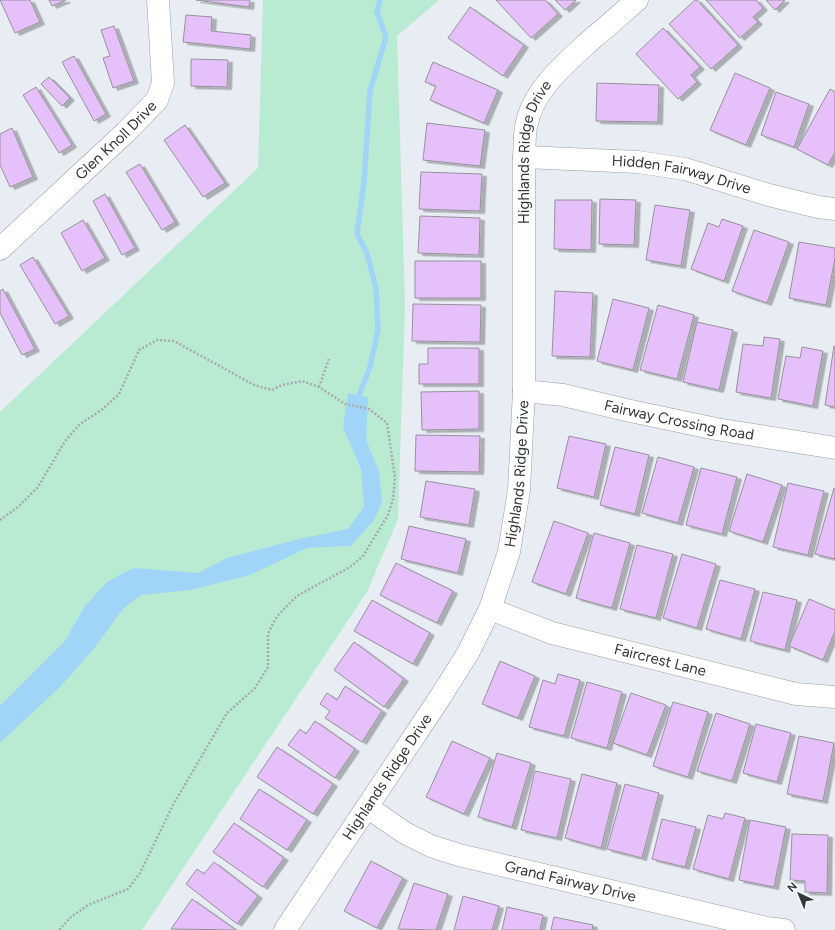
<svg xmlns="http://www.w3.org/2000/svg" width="835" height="930" font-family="Figtree,sans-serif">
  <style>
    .green { fill: #b9ead2 }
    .water { fill: #a1d5f7 }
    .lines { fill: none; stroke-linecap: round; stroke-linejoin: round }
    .stream { stroke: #a1d5f7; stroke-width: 5.5 }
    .building { fill: #e5c0fb; stroke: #969299; filter: url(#shadow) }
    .minor-casing { stroke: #999ea5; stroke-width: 23 }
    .path { stroke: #a6aab0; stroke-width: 2.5; stroke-dasharray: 2 2; stroke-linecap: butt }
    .minor { stroke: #fff; stroke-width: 22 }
    .labels { text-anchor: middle; stroke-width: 4; stroke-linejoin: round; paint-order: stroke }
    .street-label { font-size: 15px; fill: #35373a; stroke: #f7faff }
  </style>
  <defs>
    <filter id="shadow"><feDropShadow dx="4.5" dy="2.5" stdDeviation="0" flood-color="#0004"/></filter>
  </defs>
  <rect width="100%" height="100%" fill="#e8edf4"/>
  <!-- green -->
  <path class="green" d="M263,0H439L397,36L405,305L398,519L367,592L142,930H0V412L258,168Z"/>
  <!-- water -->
  <path class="water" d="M348,393L368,397L366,440L379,471L382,502L374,520L351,546L307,548L250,575L191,590L141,595L123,609L92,651L60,687L0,743V706L65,641L85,606L107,582L133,568L198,573L227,558L299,539L348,529L364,507L361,469L343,427Z"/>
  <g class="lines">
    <!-- stream -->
    <path class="stream" d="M359,402V395L370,367L378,330L376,288L367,253L357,234L364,182L370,91L386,37L377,12L380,0"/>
  </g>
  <!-- building -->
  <path class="building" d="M0,0H30L40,22L15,33Z
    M49,0H66L52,6Z
    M196,0H250L249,7Z
    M496,0H545L558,14L531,38Z
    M555,0H576L565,10Z
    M695,0H697L738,45L711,69L669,24Z
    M706,0H756L763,8L753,17L758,22L740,38Z
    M766,0H785L775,10Z
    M470,7L524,45L503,76L448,38Z
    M186,15L212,17L211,31L251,35L250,49L183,42Z
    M114,26L134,81L113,88L103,58L110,56L101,30Z
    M663,28L700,67L691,75L697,82L678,99L636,54Z
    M74,56L106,114L94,121L62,62Z
    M191,59L228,60L227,87L191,86Z
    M433,62L498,90L484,123L430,100L436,86L425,82Z
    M735,73L770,88L746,145L710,130Z
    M49,77L70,98L62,106L41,84Z
    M597,83L659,85L658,122L596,121Z
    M36,87L72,145L59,153L23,95Z
    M830,89L835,92V152L828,165L797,149Z
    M776,92L809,104L794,147L761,135Z
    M427,123L485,130L480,166L423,160Z
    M185,125L225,183L203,197L164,140Z
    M12,128L33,177L10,187L0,165V134Z
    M140,164L175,222L162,230L126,172Z
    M421,172L482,174L480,211L419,209Z
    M105,194L135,248L122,255L93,201Z
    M600,199L636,200L634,245L599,244Z
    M555,200H592L591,250L554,249Z
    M655,205L690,210L681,266L646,260Z
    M420,216L480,218L479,255L418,253Z
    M722,219L743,226L724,281L691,269L708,223L719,227Z
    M83,220L105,258L82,271L61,233Z
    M754,230L789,242L767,303L732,291Z
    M799,242L835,248V258L826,305L789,298Z
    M33,257L69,316L55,324L20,265Z
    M415,261H481V298H415Z
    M3,289L35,349L22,355L0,313V291Z
    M555,291L593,293L590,357L552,356Z
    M613,299L649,308L633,370L597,361Z
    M413,304L481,305L480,342L412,341Z
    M658,305L694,315L677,379L640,370Z
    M697,322L733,330L719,390L683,382Z
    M764,337L780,339L771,398L736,392L743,344L763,346Z
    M834,346H835V407L825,405Z
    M802,347L823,351L813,406L778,399L786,356L800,358Z
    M428,348H479V384H419V364H428Z
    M479,391V429L422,430L421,392Z
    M416,435L480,436L479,472L415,471Z
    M569,436L606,444L594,497L557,488Z
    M615,447L649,455L635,514L600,505Z
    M658,457L694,467L678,523L642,513Z
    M701,468L737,477L722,534L686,525Z
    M747,474L782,485L763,542L729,531Z
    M426,481L475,489L469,525L420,517Z
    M788,483L824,491L808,555L773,547Z
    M834,488H835V559L815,554Z
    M554,521L588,533L566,594L532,582Z
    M409,526L466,539L458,573L401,559Z
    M594,533L630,543L612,608L576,598Z
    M637,545L673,554L656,618L620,609Z
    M682,554L716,564L697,628L663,618Z
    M396,563L453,591L437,623L380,595Z
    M720,580L755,589L741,639L706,629Z
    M763,592L797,600L785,650L750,641Z
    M809,599L835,610V631L823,660L789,646Z
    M372,600L430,633L413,664L354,631Z
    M354,642L404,679L384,707L334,670Z
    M500,661L535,676L518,718L482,704Z
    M558,674L580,680L564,736L529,727L543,680L555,684Z
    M587,682L622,692L607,748L571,738Z
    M345,686L382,711L362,742L325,718L330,711L320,704L327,693L337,700Z
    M631,693L666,705L647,755L613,743Z
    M673,702L708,712L688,777L653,766Z
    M716,713L750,724L732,781L697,771Z
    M315,721L355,749L335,778L288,745L300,729L306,734Z
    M756,724L791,733L777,782L743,773Z
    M799,736L834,743L823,801L787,794Z
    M452,741L490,758L464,814L426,797Z
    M277,747L333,784L313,814L257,777Z
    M497,753L531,763L512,827L478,817Z
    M535,771L571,779L557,838L521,830Z
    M582,774L617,783L601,848L565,838Z
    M625,784L659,793L642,858L607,849Z
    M259,789L307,820L287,850L240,819Z
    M725,813L745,818L729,879L693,869L708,815L723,819Z
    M662,819L696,827L685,867L652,859Z
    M750,820L786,827L774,887L739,880Z
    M234,823L284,858L263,887L213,852Z
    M792,834L828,835L827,893L805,892V881L790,880Z
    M371,861L403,878L377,928L344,911Z
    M214,862L258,896L237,924L186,884L197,869L204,874Z
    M414,883L448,894L436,930L398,929Z
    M463,896L499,906L492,930H454Z
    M192,899L236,930L171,929Z
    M507,907L543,915L540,930H502Z
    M554,917L593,925L592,930H551Z"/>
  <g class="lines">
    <!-- minor casing -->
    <g class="minor-casing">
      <g id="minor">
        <path id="s1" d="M524,157L638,162L685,169L769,195L818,207L835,209"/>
        <path id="s2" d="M0,249L126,132L157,100L163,83L158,0"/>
        <path id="s3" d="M524,391L563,395L626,410L716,429L835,448"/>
        <path id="s4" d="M490,609L552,633L796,694L835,697"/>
        <path id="s5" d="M367,807L405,833L431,846L459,855L767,928L784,930"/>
        <path id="s6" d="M285,930L441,696L468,653L490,609L509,552L519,490L524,391V157C525,147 524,137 526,127C532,90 567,62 593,38C608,26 622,13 637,0"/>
      </g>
    </g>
    <!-- path -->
    <path class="path" d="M319,387L329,359
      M0,520L18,507L38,487L65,441L80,424L103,409L119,394L139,350L157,340L174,341L254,385L272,390L282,385L302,381L319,387L345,404L369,409L387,423L395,478L393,499L388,515L363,556L350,567L297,596L279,614L273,623L268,634V667L255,688L227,713L173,805L140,873L128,889L88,905L71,917L59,930"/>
    <!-- minor -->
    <use href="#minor" class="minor"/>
  </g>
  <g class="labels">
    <!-- street labels -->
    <g class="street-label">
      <text dy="5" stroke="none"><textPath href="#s2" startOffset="159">Glen Knoll Drive</textPath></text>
      <text dy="5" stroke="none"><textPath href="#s6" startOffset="844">Highlands Ridge Drive</textPath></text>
      <text dy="5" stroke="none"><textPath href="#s1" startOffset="159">Hidden Fairway Drive</textPath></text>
      <text dy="5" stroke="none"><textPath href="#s3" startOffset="158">Fairway Crossing Road</textPath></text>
      <text dy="5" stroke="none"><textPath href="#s6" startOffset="520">Highlands Ridge Drive</textPath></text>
      <text dy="5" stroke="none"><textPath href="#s4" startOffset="178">Faircrest Lane</textPath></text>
      <text dy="5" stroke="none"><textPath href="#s6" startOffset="184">Highlands Ridge Drive</textPath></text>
      <text dy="5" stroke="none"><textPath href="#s5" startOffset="219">Grand Fairway Drive</textPath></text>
    </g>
  </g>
  <!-- north arrow -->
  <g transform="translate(799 894) rotate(316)" stroke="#f7faff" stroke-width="3" paint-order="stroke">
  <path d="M0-3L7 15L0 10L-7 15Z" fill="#35373a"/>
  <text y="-6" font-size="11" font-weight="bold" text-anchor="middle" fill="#35373a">N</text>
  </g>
</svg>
